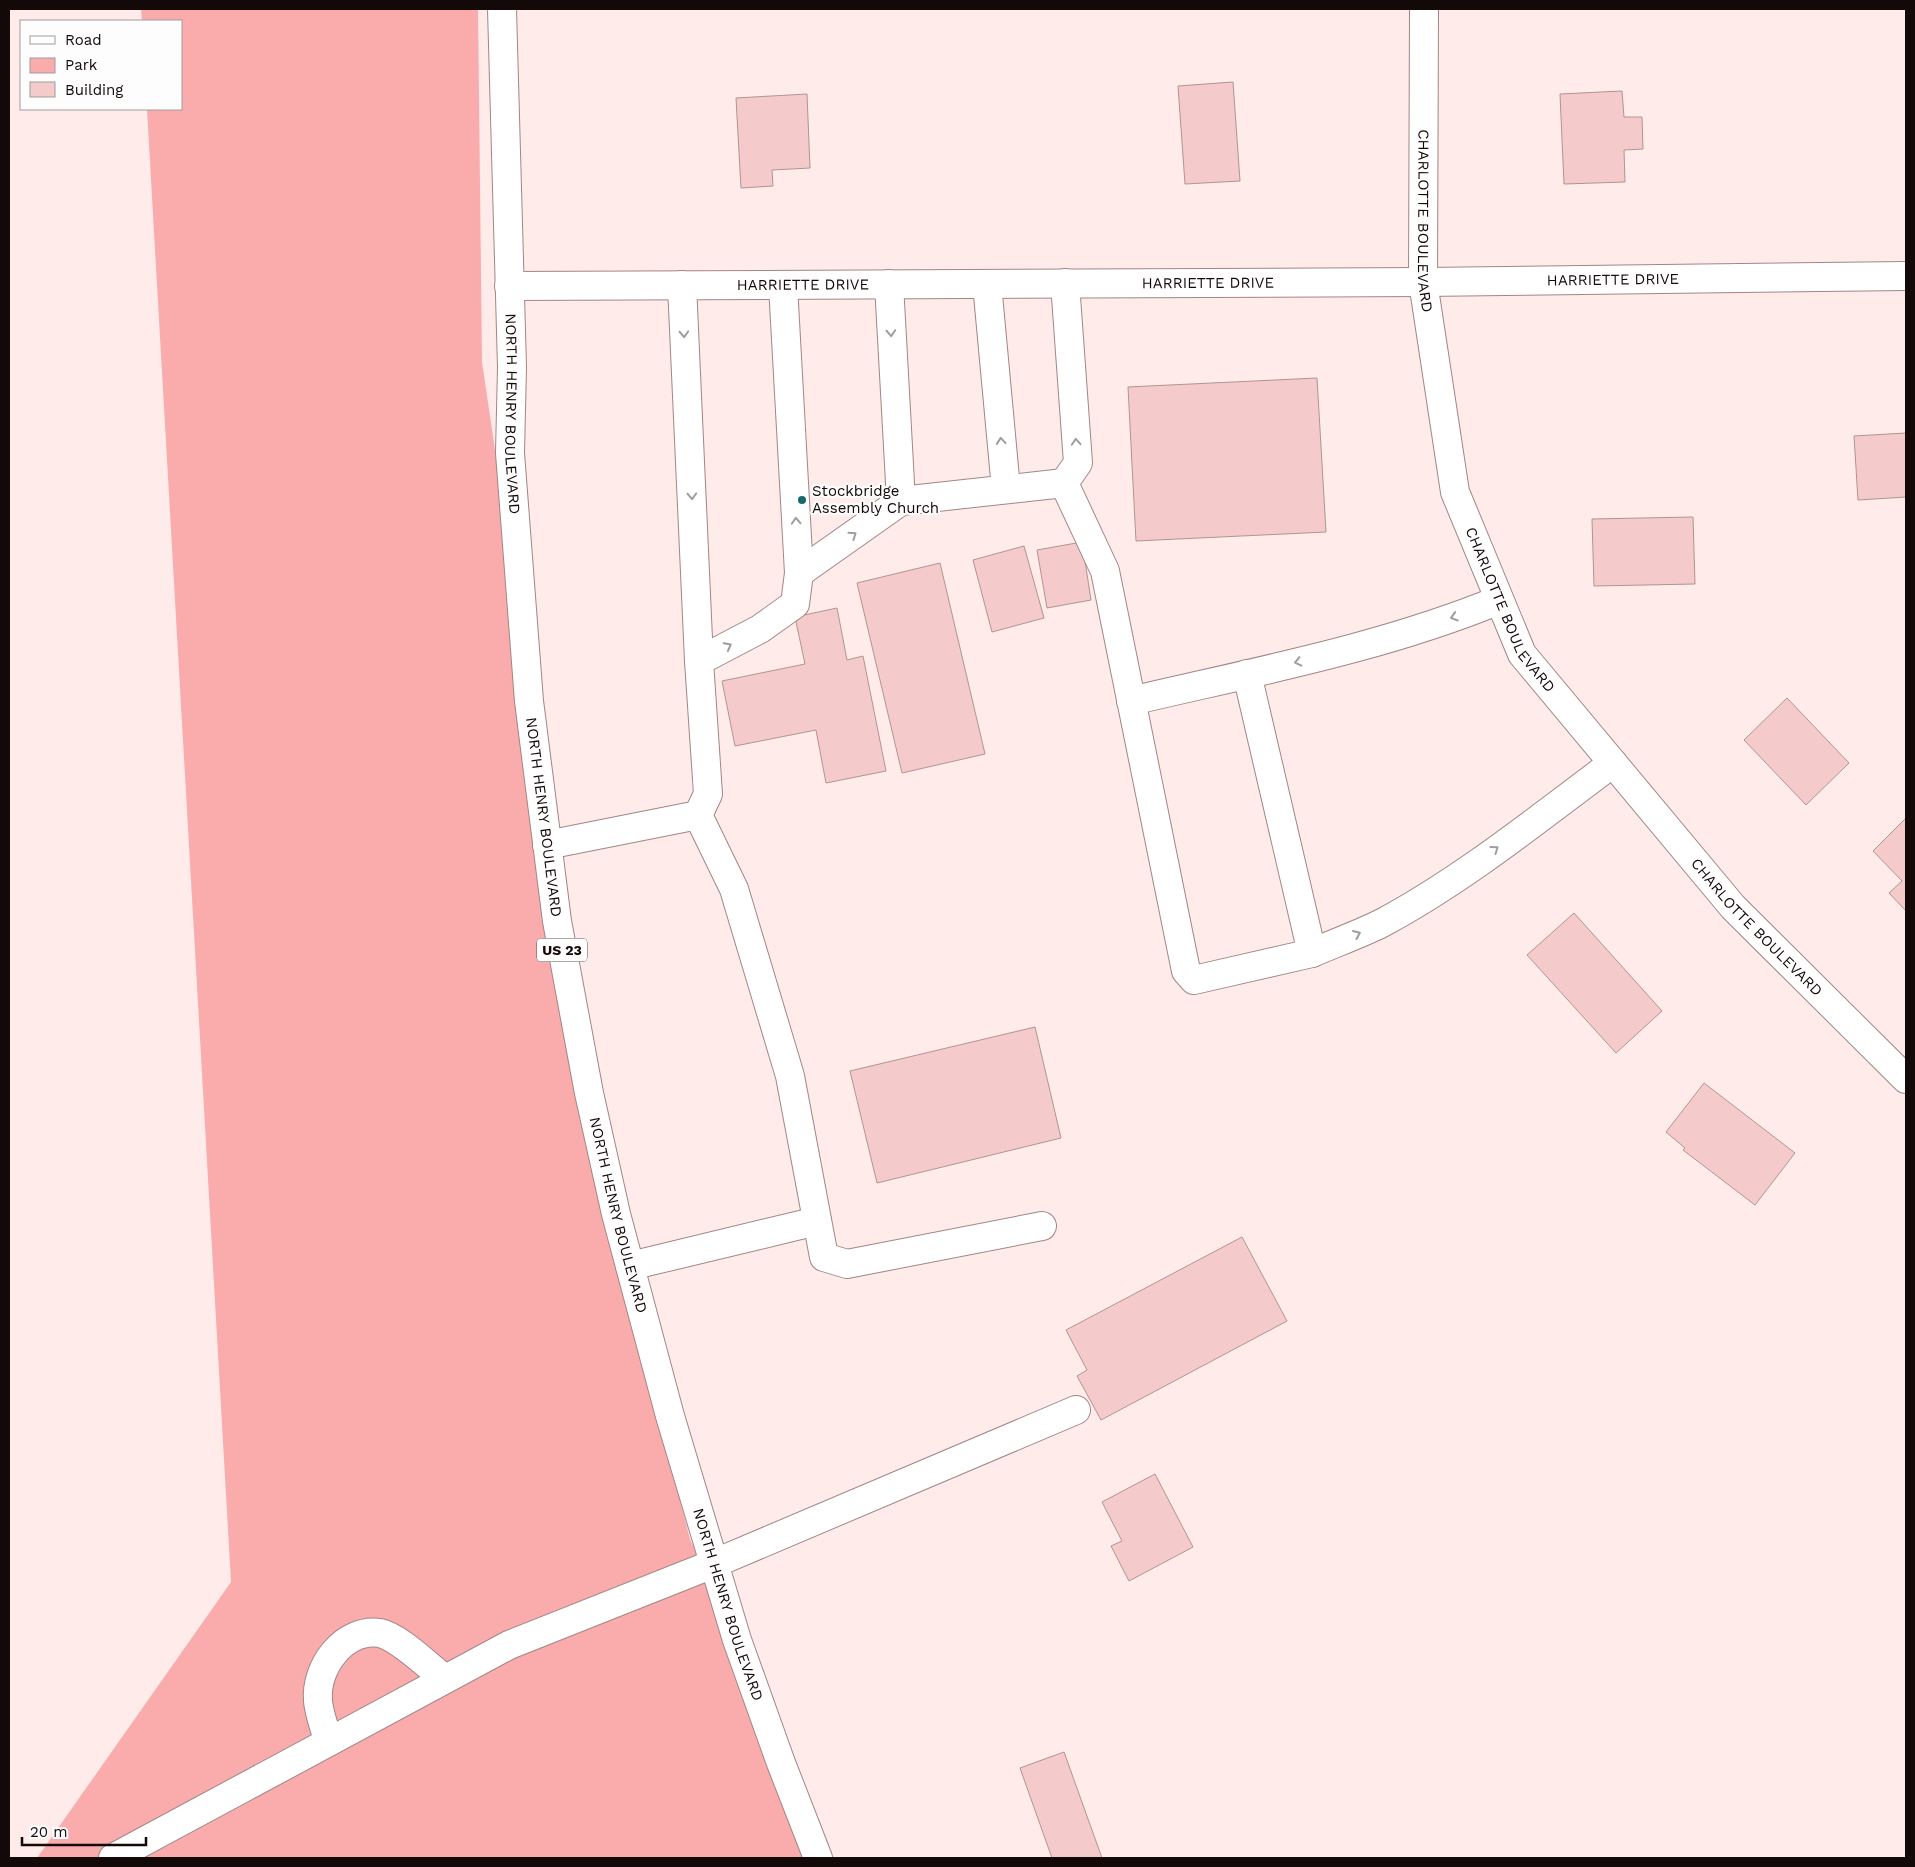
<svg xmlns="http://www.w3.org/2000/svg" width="1915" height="1867" font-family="'Work Sans',sans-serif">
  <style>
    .green { fill: #f9acab }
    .building { fill: #f4cbca; stroke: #b19492 }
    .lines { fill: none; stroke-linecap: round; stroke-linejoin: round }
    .minor-casing { stroke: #a28685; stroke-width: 30 }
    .highway-casing { stroke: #a28685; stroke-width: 30 }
    .minor { stroke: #fff; stroke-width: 28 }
    .highway { stroke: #fff; stroke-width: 28 }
    .oneway { stroke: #a19d9d }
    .poi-dot { fill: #1a6869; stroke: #fdfdfd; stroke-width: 2 }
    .labels { text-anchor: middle; stroke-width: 4.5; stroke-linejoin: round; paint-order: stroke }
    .shield { fill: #fdfdfd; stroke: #595252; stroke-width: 1 }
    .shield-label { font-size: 14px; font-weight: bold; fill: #130909 }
    .street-label { font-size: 15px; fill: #130909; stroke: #fdfdfd }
    .poi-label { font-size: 15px; fill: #130909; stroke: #fdfdfd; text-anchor: start }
  </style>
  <rect width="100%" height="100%" fill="#feebea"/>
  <!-- green -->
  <path class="green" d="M141,9H478L482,362L557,869L642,1349L690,1539L830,1858H37L231,1582L147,109H181V21H142Z"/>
  <!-- building -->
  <path class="building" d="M1233,82L1240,181L1185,184L1178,86Z
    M1622,91L1624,117H1642L1643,149L1624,150L1625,182L1564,184L1560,94Z
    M807,94L810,168L772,170L773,186L741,188L736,98Z
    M1317,378L1326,532L1136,541L1128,387Z
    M1906,433V497L1858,500L1854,436Z
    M1693,517L1695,584L1594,586L1592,519Z
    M1082,542L1091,600L1047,608L1037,550Z
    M1024,546L1044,618L992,632L973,560Z
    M940,563L985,754L902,773L857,583Z
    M837,608L847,660L863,656L886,771L826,783L816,730L735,746L722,681L805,664L795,617Z
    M1787,698L1849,763L1806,805L1744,740Z
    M1906,818V911L1889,893L1902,881L1873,851Z
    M1574,913L1662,1011L1616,1053L1527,955Z
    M1035,1027L1061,1138L877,1183L850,1071Z
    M1704,1083L1795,1153L1755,1205L1683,1150L1685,1148L1666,1132Z
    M1242,1237L1287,1321L1101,1420L1077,1376L1087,1370L1066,1330Z
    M1155,1474L1193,1547L1129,1581L1111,1546L1122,1541L1102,1502Z
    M1064,1752L1102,1858H1052L1020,1768Z"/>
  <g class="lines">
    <!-- minor casing -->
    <g class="minor-casing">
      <g id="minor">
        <path id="s1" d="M1424,9L1423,282L1455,492L1522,654L1733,907L1906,1079"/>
        <path d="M889,284L901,501"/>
        <path d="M987,284L1006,489"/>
        <path d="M682,285L699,661L760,629L795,604L799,573L783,285"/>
        <path id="s2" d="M509,286L1423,282L1906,276"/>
        <path d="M1064,483L1105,571L1186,971L1194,980L1312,953L1247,674"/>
        <path d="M799,573L901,501L1064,483L1078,463L1065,283"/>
        <path d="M1131,701C1254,672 1382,648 1499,600"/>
        <path d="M698,815L734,889L790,1076L824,1257L847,1264L1042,1226"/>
        <path d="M547,845L698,815L708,794L699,661"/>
        <path d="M1312,953C1335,943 1360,934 1382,923C1464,879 1539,818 1613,763"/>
        <path d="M630,1266L817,1221"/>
        <path d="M328,1741C325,1728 319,1714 318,1701C315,1667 344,1628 380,1633C399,1637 429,1667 445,1679"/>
        <path d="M113,1858L509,1645L713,1564L1076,1410"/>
      </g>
    </g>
    <!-- highway casing -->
    <g class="highway-casing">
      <g id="highway">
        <path id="s3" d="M502,9L512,367L510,453L529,701L557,921L589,1093L616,1214L670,1416L737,1640L781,1763L818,1858"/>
      </g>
    </g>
    <!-- minor -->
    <use href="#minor" class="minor"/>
    <!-- highway -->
    <use href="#highway" class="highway"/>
  </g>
  <!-- one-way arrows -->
  <defs><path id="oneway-chevron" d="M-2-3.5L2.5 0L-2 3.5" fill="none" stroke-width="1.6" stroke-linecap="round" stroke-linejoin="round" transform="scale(1.25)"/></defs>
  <g class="oneway">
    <use href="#oneway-chevron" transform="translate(891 333) rotate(87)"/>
    <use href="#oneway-chevron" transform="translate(684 334) rotate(87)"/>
    <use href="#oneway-chevron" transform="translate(1001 441) rotate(-95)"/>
    <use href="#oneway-chevron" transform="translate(1076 442) rotate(-94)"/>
    <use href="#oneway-chevron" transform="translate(692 496) rotate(87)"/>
    <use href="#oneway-chevron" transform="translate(796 521) rotate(-93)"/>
    <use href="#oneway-chevron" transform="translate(853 535) rotate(-35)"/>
    <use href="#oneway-chevron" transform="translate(1454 617) rotate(163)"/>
    <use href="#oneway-chevron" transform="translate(728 646) rotate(-28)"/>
    <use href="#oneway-chevron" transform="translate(1298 662) rotate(167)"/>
    <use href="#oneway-chevron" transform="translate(1495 849) rotate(-36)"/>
    <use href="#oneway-chevron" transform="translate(1357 934) rotate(-24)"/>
  </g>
  <!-- markers -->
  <circle class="poi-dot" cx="802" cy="500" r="5"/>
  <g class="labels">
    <!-- shield labels -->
    <rect class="shield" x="537" y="938.5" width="50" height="23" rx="4"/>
    <g class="shield-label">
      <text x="562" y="955">US 23</text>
    </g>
    <!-- street labels -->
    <g class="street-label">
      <text dy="5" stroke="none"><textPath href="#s1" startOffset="212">CHARLOTTE BOULEVARD</textPath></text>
      <text dy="5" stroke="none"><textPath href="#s2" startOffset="1104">HARRIETTE DRIVE</textPath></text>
      <text dy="5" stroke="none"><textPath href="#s2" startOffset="699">HARRIETTE DRIVE</textPath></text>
      <text dy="5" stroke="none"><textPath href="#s2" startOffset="294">HARRIETTE DRIVE</textPath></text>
      <text dy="5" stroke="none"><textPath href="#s3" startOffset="405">NORTH HENRY BOULEVARD</textPath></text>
      <text dy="5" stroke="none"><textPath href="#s1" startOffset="616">CHARLOTTE BOULEVARD</textPath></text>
      <text dy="5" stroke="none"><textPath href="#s3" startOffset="810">NORTH HENRY BOULEVARD</textPath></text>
      <text dy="5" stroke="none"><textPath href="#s1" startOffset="1021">CHARLOTTE BOULEVARD</textPath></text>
      <text dy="5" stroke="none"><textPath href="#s3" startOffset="1215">NORTH HENRY BOULEVARD</textPath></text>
      <text dy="5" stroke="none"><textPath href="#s3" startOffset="1620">NORTH HENRY BOULEVARD</textPath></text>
    </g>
    <!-- poi labels -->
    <g class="poi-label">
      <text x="812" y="496">Stockbridge<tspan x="812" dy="17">Assembly Church</tspan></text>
    </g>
  </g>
  <!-- border -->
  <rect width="1915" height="1867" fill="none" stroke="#130909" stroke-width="20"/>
  <!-- legend -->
  <rect x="20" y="20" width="162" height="90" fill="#fdfdfd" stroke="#9f9b9b"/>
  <rect x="30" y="36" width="25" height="8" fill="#ffffff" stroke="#9f9b9b"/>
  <text x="65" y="45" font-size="15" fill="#130909">Road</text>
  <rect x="30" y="58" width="25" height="15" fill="#f9acab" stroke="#9f9b9b"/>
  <text x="65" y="70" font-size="15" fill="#130909">Park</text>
  <rect x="30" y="82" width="25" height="15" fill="#f4cbca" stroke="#9f9b9b"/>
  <text x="65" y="95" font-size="15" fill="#130909">Building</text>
  <!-- scale -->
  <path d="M22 1837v8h124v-8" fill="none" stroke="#130909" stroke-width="2.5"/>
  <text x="30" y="1837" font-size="15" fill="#130909" stroke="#fdfdfd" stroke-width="4" paint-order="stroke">20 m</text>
</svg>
